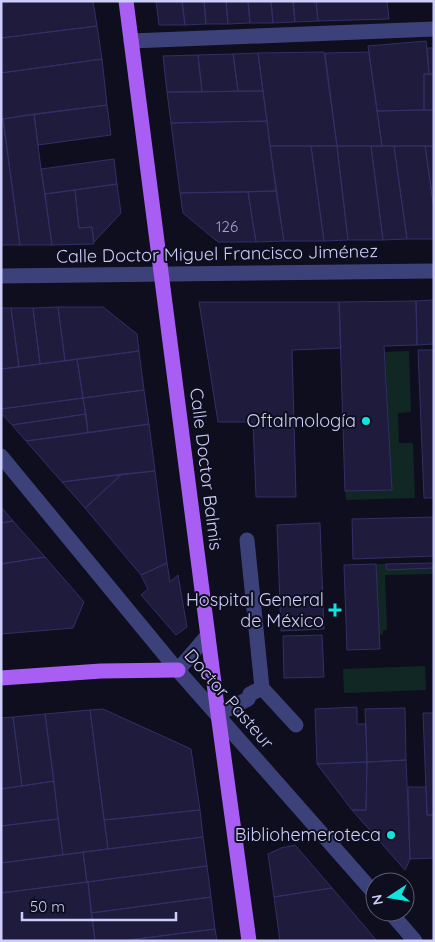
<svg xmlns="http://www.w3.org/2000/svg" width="435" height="942" font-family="Quicksand,sans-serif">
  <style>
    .green { fill: #112723 }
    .building { fill: #1e1b3d; stroke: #332f67 }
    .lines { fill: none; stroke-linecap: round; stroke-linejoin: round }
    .minor { stroke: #3c4179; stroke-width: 15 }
    .major { stroke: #a85df3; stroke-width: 15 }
    .poi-dot { fill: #11e4de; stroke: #0e0e1e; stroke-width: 2 }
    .labels { text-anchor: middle; stroke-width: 4; stroke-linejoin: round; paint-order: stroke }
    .number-label { font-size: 15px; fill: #a2a1cc }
    .street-label { font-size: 18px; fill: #cecefb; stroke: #0e0e1e }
    .poi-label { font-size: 18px; fill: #cecefb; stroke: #0e0e1e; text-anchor: end }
  </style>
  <rect width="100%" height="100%" fill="#0e0e1e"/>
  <!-- green -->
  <path class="green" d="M409,351L411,412L398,413L399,443H413L415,498L346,500L345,491L392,490L385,352Z
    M376,564H386L387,569L434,568V574L385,575L387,630H383V634L379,635Z
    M425,666L426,690L344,693L343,669Z"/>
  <!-- building -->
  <path class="building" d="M1,1H93L97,26L1,38Z
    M156,1H182L185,25H159Z
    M182,1H204L206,24L185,25Z
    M204,1H226L228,24H206Z
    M226,1H248L250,23L228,24Z
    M248,1H271L273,23H250Z
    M271,1H293L295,22L273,23Z
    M293,1H316L318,21L295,22Z
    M316,1H387L389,19L318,21Z
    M97,26L102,59L1,73V38Z
    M426,41L429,74H424V110L377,111L368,46Z
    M427,48H434V74H429Z
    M324,52L337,146H270L258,53Z
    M369,52L382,146H337L325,53Z
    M258,53L263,91H238L233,54Z
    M233,54L238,91L202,92L198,55Z
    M198,55L202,92H167L163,56Z
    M102,59L107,105L1,119V73Z
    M424,74H434V110H424Z
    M263,91L267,121L171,123L167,92Z
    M107,105L111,135L38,145L34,114Z
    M424,110H434V146H382L377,111Z
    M34,114L41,169L52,245H20L3,119Z
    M1,119H3L20,245H1Z
    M267,121L276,191L180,193L171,123Z
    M270,146H311L324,241H284Z
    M311,146H337L348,240L324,241Z
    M337,146H371L383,240H348Z
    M371,146H394L407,239L383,240Z
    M394,146H425L434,209V239H407Z
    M425,146H434V209Z
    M114,159L117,184L45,194L41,169Z
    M117,184L121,213L94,242L92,227L79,228L75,190Z
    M75,190L79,228L92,227L94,244L52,245L45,194Z
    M276,191L284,241L256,242L248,192Z
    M248,192L256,242H218L183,213L180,193Z
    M434,300V344L417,345L416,301Z
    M416,301L417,345L384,346L392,490L345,491L339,302Z
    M199,302H339L341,348L292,350L296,497H256L253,422H218Z
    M58,307H103L137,334L139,351L65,361Z
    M58,307L65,361L40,364L33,308Z
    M1,308H11L19,367L1,369Z
    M11,308H33L40,364L19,367Z
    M418,350H434V498H424Z
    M139,351L144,390L83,398L77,359Z
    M77,359L83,398L1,409V369Z
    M144,390L149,424L88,433L83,398Z
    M83,398L86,414L12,425L1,413V409Z
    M86,414L88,433L26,441L12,425Z
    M149,424L155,471L62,482L26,441Z
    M155,471L167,563L141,575L85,508L122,474Z
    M122,474L85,508L62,482Z
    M1,507L13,521L1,523Z
    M434,517V556L353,559L352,519Z
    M13,521L45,557L1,564V523Z
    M320,523L324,629L281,631L277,525Z
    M45,557L84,602L73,628L1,634V564Z
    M167,563L170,582L178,575L187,627L176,635L141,595L148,589L141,575Z
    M434,563V568L387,570L386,564Z
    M376,564L380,649L347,650L344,565Z
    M322,635L324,677L284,678L283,636Z
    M357,707V724H366L367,762L317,764L315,709Z
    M405,708L406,760L367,762L365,709Z
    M103,709L191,749L200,810L104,820L90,710Z
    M90,710L108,849L63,855L45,714Z
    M423,713H434V815H427Z
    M45,714L54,781L22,786L13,717Z
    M13,717L22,786L1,789V718Z
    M406,760L410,859L405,870L352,810H366L367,762Z
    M367,762L366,810H352L317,764Z
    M54,781L58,819L1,826V789Z
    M408,787H426L427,815H434V858L410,859Z
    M200,810L203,837L108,849L104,820Z
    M58,819L63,855L1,863V826Z
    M203,837L207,866L87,882L83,852Z
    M295,845L332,888L274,897L268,854L281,848Z
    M83,852L87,882L1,893V863Z
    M207,866L211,897L91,913L88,882Z
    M88,882L95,941H1V893Z
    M332,888L377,941H280L274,897Z
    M211,897L215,929L121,941H95L91,913Z
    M215,929L217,941H121Z"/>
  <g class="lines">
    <!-- minor -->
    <path class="minor" d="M131,41L434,29
      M1,276L434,271
      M1,456L174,666L375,894
      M178,670L208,635
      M262,688L296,725
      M218,714L248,699L250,694L262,688L247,540
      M390,912L415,941"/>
    <!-- major -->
    <path class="major" d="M126,1L218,714L249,941
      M1,678L101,671L178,670"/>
  </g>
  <!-- markers -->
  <g class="poi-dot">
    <circle cx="366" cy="421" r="5"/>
    <path d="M332.5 602.5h5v5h5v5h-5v5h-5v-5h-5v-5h5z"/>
    <circle cx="391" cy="835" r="5"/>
  </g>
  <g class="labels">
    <!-- number labels -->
    <g class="number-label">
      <text x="227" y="232">126</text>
    </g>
    <!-- street labels -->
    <g class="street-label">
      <text transform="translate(217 254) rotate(-1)" y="6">Calle Doctor Miguel Francisco Jiménez</text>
      <text transform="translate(206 469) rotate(83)" y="6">Calle Doctor Balmis</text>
      <text transform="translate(229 699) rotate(49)" y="6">Doctor Pasteur</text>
    </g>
    <!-- poi labels -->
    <g class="poi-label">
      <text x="356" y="427">Oftalmología</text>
      <text x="324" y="606">Hospital General<tspan x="324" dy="21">de México</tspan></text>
      <text x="381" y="841">Bibliohemeroteca</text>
    </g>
  </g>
  <!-- border -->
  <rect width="435" height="942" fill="none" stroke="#cecefb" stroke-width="5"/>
  <!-- north arrow -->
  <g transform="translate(390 897) rotate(258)"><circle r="24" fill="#0e0e1e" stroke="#5b5b76"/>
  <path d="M0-4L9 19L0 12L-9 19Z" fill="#11e4de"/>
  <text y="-8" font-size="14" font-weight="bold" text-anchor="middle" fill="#cecefb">N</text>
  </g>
  <!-- scale -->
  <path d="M22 912v8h154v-8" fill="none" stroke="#cecefb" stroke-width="2.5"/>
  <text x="30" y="912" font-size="15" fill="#cecefb" stroke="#0e0e1e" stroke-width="4" paint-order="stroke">50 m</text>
</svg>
